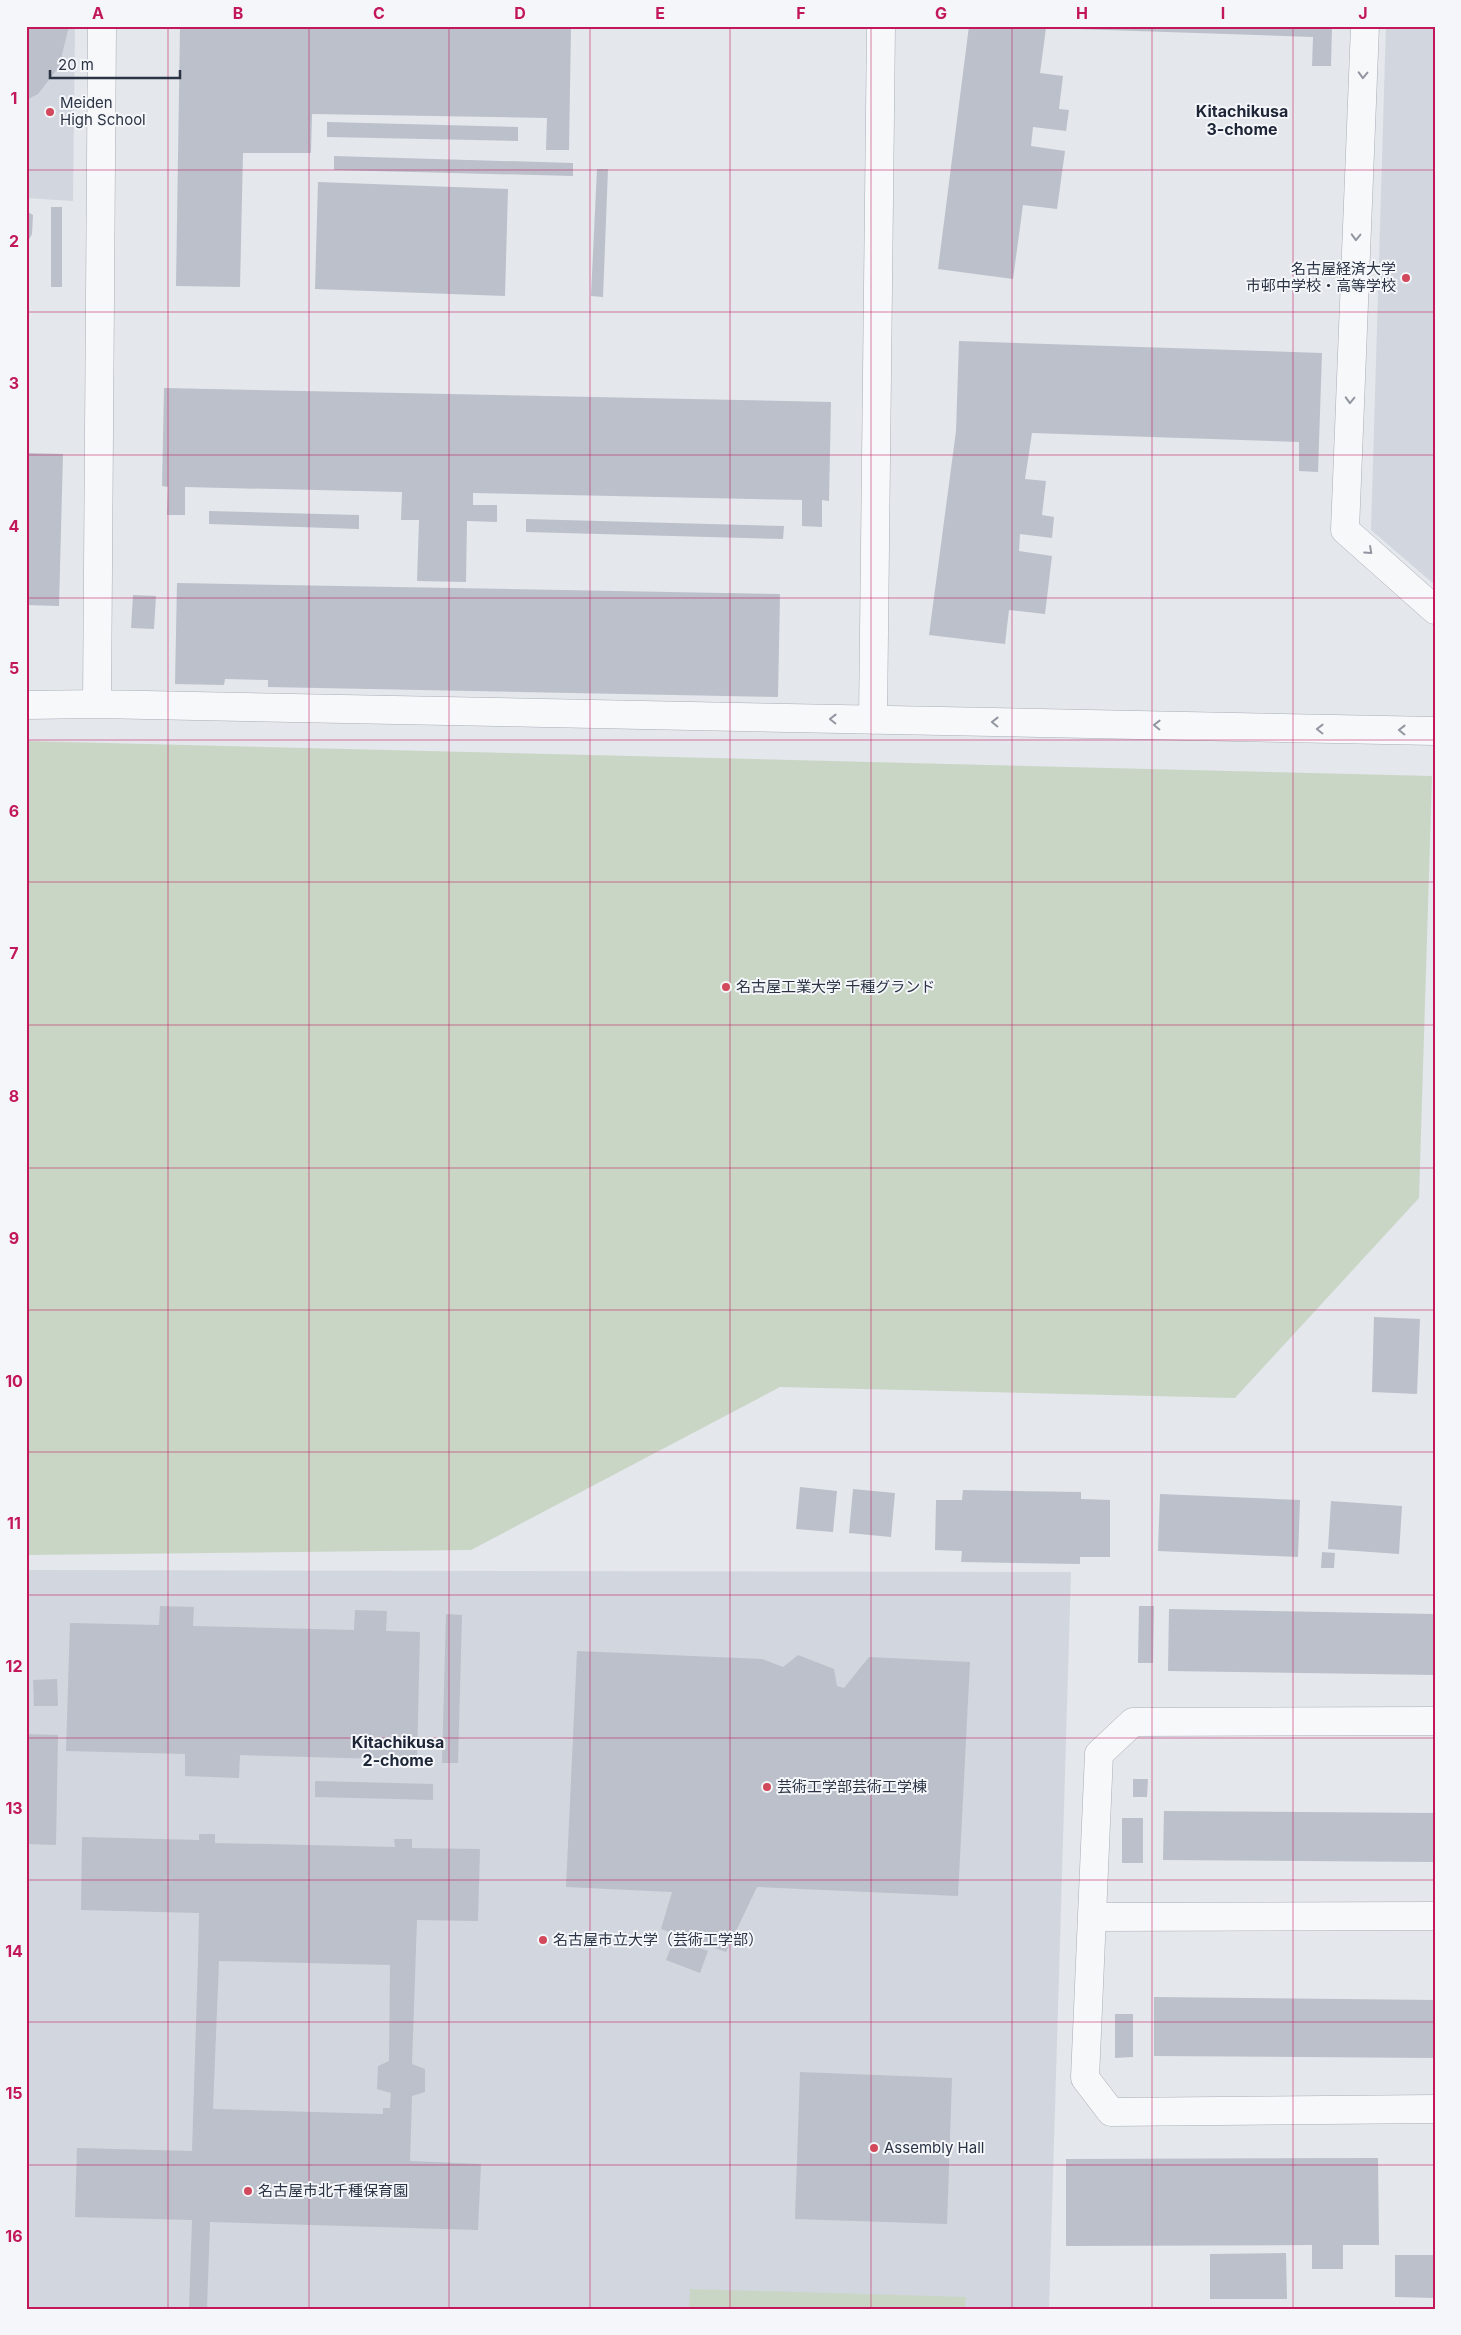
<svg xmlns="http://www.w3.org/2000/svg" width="1461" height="2335" font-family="Inter,'Noto Sans JP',sans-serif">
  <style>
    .built { fill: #d2d6de }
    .green { fill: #c9d6c5 }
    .building { fill: #bbc0ca; fill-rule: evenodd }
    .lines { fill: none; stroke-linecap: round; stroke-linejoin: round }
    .minor-casing { stroke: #a9aeb7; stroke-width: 29 }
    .minor { stroke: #f7f8fa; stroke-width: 28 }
    .oneway { stroke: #9196a0 }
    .grid { fill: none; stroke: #c2185b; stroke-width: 1; stroke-opacity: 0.55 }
    .poi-dot { fill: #d1495b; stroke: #f4f6f9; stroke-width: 2 }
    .labels { text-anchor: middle; stroke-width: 4; stroke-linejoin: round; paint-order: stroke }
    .poi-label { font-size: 15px; fill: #2b3445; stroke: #f4f6f9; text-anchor: start }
    .neighbourhood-label { font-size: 16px; font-weight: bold; fill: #1d2536; stroke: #f4f6f9 }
    .neatline { fill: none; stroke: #c2185b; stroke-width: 2 }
    .grid-label { font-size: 16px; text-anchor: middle; font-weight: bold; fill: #c2185b }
  </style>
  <rect width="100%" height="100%" fill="#e4e7ec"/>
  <!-- built -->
  <path class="built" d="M26,26H75L73,201L26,198Z
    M1386,26H1435V585L1371,530Z
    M26,1570L1071,1572L1049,2309H26Z"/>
  <!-- green -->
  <path class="green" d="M26,741L1432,776L1419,1198L1235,1398L780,1387L471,1550L26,1555Z
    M690,2289L966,2297L965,2309H689Z"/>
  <!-- building -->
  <path class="building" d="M26,26H69L59,67L38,94L26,100Z
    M180,26H571L569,150H546L547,118L312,114L311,153H243L240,287L176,286Z
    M969,26H1332L1331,66H1312L1313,37L1046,28L1040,73L1063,76L1059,109L1069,110L1066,131L1033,127L1031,146L1065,151L1057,209L1023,205L1013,279L938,269Z
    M327,122L518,127V141L327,137Z
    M334,156L573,163V176L334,170Z
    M597,169H608L603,297L591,296Z
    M318,182L508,189L505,296L315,289Z
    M51,207H62V287H51Z
    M26,211L33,215L32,234L26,245Z
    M959,341L1322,353L1318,472L1299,471V442L1032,433L1025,479L1046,481L1042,515L1054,517L1052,538L1020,534L1019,551L1052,556L1045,614L1009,610L1005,644L929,635L956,431Z
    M164,388L831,402L829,501L822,500V527L802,526V500L473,493V505H497V522L467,521L466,582L417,581L419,520H401L402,492L185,487V515H167L168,487L162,486Z
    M26,453L63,454L59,606L26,605Z
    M209,511L359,515V529L209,524Z
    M526,519L784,526L783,539L526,532Z
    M177,583L780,594L778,697L268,687V680L225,679L224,685L175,684Z
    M133,595L156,596L154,629L131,628Z
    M1374,1317L1420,1319L1417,1394L1372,1392Z
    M800,1487L837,1491L833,1532L796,1529Z
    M853,1489L895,1493L891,1537L849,1533Z
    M963,1490L1081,1492V1499L1110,1500V1557H1080V1564L961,1562L962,1551L935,1550L936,1500H962Z
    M1160,1494L1300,1500L1298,1557L1158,1551Z
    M1331,1501L1402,1506L1399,1554L1328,1549Z
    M1322,1552L1335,1553L1334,1568H1321Z
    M160,1606L194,1607L193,1626L354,1630L355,1610L387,1611L386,1631L420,1632L417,1760L240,1755L239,1778L185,1776V1754L66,1751L70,1623L159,1625Z
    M1139,1606H1154L1153,1663H1138Z
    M1169,1609L1435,1614V1675L1168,1671Z
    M446,1614L462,1615L458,1763H442Z
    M577,1651L762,1659L783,1667L798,1655L834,1669L837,1686L844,1688L869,1657L970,1662L958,1896L757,1887L726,1952L661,1929L672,1892L566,1887Z
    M57,1679L58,1706H34L33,1680Z
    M26,1734L58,1735L56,1845L26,1844Z
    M1133,1779H1148L1147,1797H1133Z
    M315,1781L433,1784V1800L315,1797Z
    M1164,1811L1435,1813V1862L1163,1860Z
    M1122,1818H1143V1863H1122Z
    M199,1834H215V1843L395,1847L394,1839H412V1848L480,1849L478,1921L417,1920L412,2064L425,2069V2092L412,2096L410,2161L481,2164L478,2230L210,2222L207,2309H189L192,2220L75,2217L77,2148L192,2151L198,1960L199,1913L81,1910L82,1837L199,1840ZM219,1961L390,1965L389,2061L378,2066L377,2089L391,2093L390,2108H383V2114L213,2109Z
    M674,1939L708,1951L700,1973L666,1960Z
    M1154,1997L1435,2000V2058L1154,2056Z
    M1115,2014H1133V2057L1115,2058Z
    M800,2072L952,2078L947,2224L795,2219Z
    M1378,2158L1379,2245H1343V2269H1312V2245L1066,2246V2159Z
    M1286,2253L1287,2299H1210V2254Z
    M1395,2255H1435V2298L1395,2297Z"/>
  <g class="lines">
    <!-- minor casing -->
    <g class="minor-casing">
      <path id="minor" d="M1365,26L1345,530L1435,610
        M97,704L102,26
        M26,705L97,704L1435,731
        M873,720L881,26
        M1435,1721L1133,1722L1099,1754L1085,2078L1111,2112L1435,2109
        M1092,1917L1435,1916"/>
    </g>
    <!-- minor -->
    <use href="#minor" class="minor"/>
  </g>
  <!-- one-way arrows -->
  <defs><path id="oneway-chevron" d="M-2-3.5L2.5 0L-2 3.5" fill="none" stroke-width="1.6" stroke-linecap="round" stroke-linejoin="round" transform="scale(1.25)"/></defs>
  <g class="oneway">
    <use href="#oneway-chevron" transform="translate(1363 75) rotate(92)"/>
    <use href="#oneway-chevron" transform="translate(1356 237) rotate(92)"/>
    <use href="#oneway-chevron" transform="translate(1350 400) rotate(92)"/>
    <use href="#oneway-chevron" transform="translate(1369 551) rotate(42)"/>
    <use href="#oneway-chevron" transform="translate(833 719) rotate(-179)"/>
    <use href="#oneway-chevron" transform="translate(995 722) rotate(-179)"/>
    <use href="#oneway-chevron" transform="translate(1157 725) rotate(-179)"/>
    <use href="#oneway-chevron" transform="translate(1320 729) rotate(-179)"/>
    <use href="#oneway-chevron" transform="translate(1402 730) rotate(-179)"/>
  </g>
  <!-- grid -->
  <path class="grid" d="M168,26V2309M309,26V2309M449,26V2309M590,26V2309M730,26V2309M871,26V2309M1012,26V2309M1152,26V2309M1293,26V2309M26,170H1435M26,312H1435M26,455H1435M26,598H1435M26,740H1435M26,882H1435M26,1025H1435M26,1168H1435M26,1310H1435M26,1452H1435M26,1595H1435M26,1738H1435M26,1880H1435M26,2022H1435M26,2165H1435"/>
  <!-- markers -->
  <g class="poi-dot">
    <circle cx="50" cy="112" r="5"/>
    <circle cx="1406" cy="278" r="5"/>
    <circle cx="726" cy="987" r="5"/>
    <circle cx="767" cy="1787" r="5"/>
    <circle cx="543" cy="1940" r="5"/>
    <circle cx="874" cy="2148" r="5"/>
    <circle cx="248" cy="2191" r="5"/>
  </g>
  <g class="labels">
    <!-- poi labels -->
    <g class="poi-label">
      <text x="60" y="108">Meiden<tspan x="60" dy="17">High School</tspan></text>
      <text x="1396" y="274" text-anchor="end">名古屋経済大学<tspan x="1396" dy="17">市邨中学校・高等学校</tspan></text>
      <text x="736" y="992">名古屋工業大学 千種グランド</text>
      <text x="777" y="1792">芸術工学部芸術工学棟</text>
      <text x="553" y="1945">名古屋市立大学（芸術工学部）</text>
      <text x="884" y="2153">Assembly Hall</text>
      <text x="258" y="2196">名古屋市北千種保育園</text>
    </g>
    <!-- neighbourhood labels -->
    <g class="neighbourhood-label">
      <text x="1242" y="117">Kitachikusa<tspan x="1242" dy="18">3-chome</tspan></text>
      <text x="398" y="1748">Kitachikusa<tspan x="398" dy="18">2-chome</tspan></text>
    </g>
  </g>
  <!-- border -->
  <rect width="1461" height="2335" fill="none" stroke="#f4f6f9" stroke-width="55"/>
  <!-- scale -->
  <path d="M50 70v8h130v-8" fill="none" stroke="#2b3445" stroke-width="2.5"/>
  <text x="58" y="70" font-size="15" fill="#2b3445" stroke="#f4f6f9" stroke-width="4" paint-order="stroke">20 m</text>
  <rect x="28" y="28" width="1406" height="2280" class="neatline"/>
  <g class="grid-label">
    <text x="98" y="19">A</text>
    <text x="238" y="19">B</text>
    <text x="379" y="19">C</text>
    <text x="520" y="19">D</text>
    <text x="660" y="19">E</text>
    <text x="801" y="19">F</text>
    <text x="941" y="19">G</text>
    <text x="1082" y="19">H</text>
    <text x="1223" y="19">I</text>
    <text x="1363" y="19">J</text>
    <text x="14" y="104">1</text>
    <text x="14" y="247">2</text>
    <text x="14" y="389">3</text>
    <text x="14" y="532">4</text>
    <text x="14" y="674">5</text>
    <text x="14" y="817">6</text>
    <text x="14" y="959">7</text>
    <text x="14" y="1102">8</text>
    <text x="14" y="1244">9</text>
    <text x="14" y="1387">10</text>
    <text x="14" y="1529">11</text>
    <text x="14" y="1672">12</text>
    <text x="14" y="1814">13</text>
    <text x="14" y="1957">14</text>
    <text x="14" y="2099">15</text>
    <text x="14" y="2242">16</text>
  </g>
</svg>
